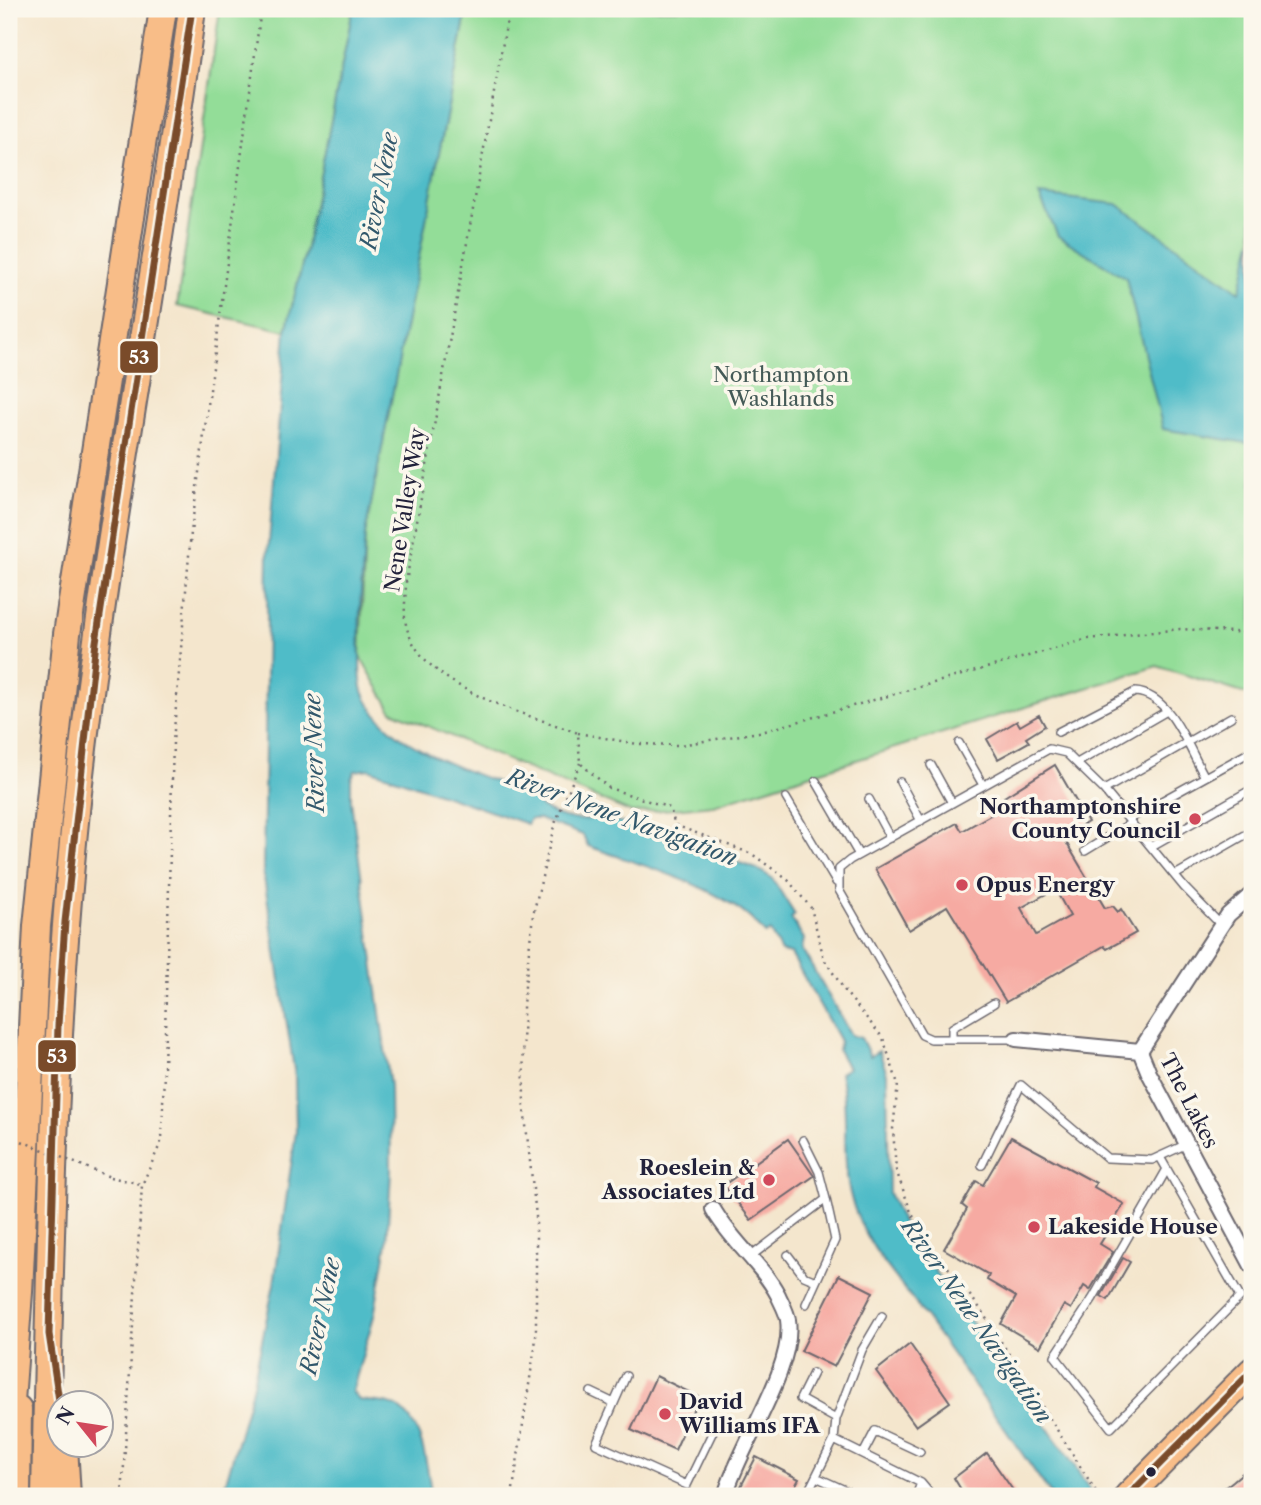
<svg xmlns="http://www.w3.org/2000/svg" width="1261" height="1505" font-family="'Libre Caslon Text',serif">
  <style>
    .green { fill: #93dd98; stroke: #5a806a; stroke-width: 2 }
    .water { fill: #4fbcc8; stroke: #386f82; stroke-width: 2 }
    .building { fill: #f6aaa2; fill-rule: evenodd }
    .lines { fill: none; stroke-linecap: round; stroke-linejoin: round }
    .lane-casing { stroke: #6c676e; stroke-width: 10 }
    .street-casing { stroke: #6c676e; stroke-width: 18 }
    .highway-casing { stroke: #6c676e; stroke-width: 30 }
    .path { stroke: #6c676e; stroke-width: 2.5; stroke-dasharray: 2 5; stroke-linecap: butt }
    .lane { stroke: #fff; stroke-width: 7 }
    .street { stroke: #fff; stroke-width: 14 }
    .highway { stroke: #f8bd88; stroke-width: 26 }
    .path-bridge { stroke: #6c676e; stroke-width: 2.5; stroke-dasharray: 2 5; stroke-linecap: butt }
    .bus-1-casing { stroke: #fbf7ec; stroke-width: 12 }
    .bus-1 { stroke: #7a4b2a; stroke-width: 7 }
    .poi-dot { fill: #d1495b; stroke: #fbf7ec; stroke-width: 2.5 }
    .bus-dot { fill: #22223b; stroke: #fbf7ec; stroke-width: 2.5 }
    .labels { text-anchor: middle; stroke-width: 7; stroke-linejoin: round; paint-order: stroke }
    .park-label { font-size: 21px; fill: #445a57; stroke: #fbf7ec }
    .street-label { font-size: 21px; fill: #22223b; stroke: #fbf7ec }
    .poi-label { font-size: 21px; font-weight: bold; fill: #22223b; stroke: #fbf7ec; text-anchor: start }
    .water-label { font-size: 23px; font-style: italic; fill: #32586c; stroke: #fbf7ec }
    .line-badge { stroke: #fbf7ec; stroke-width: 2.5 }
    .badge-label { font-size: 19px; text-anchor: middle; font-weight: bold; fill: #fff }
  </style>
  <rect width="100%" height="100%" fill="#fbf7ec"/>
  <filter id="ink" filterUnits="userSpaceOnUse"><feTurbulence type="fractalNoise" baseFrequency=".0143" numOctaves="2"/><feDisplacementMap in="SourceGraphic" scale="14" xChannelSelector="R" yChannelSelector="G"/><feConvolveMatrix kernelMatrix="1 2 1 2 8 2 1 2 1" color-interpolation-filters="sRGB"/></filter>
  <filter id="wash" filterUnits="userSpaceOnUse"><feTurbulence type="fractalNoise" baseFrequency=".00686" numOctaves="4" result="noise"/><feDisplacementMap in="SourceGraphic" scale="28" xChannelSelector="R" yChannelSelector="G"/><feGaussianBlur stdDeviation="1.57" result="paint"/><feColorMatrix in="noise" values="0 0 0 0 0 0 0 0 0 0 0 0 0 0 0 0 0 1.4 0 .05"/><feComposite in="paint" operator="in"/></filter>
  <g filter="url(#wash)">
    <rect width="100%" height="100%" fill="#f4e6cd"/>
    <!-- green -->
    <path class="green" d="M220,9H353L305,253L286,331L177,306Z
      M467,9H1252V696L1157,666L713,805L632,813L392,711L360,656L365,535Z"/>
    <!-- water -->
    <path class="water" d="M353,9H467L365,535C362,577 358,617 360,659C360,668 360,682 363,691C384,750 479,774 532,795C539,814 584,827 599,815L757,869L772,878L795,915L791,918L804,939L802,949L851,1035L861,1038L870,1056L879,1051L887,1074L889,1193L905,1229L1074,1465L1089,1489L1090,1496H1052C1008,1433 964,1371 919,1308C896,1276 869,1249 855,1210C838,1165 851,1118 840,1073L848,1068L838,1050L840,1041L791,954L781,952L770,931L765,934C730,887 641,866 588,846L583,835L539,819H530L527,824L369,769L355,771L351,779V801L390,1086L391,1170L387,1243L374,1316L352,1392L359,1400C370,1402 387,1401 397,1407C425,1425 426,1466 432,1496H222L251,1393L274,1284L296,1131L295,1076L263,871L268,555L286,331L305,253Z
      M1039,195L1117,204L1240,292L1252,241V444L1163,429L1126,278L1058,236Z"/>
    <g id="blocks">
      <!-- building -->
      <path class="building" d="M1039,715L1045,726L1026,738L1029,742L998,759L987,739L1017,721L1020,726Z
        M1055,765L1088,822L1063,837L1105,908L1113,906L1118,912L1121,909L1136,933L1107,949L1104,946L1006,1002L947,906L909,930L875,869L957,823L962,831L1008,805L1004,797ZM1055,889L1070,916L1036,935L1021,908Z
        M1011,1137L1096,1183L1094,1187L1124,1204L1100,1244L1113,1252L1090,1290L1084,1286L1071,1309L1064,1305L1040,1347L1001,1324L1016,1297L987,1280L989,1275L944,1249L967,1209L962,1205L976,1181L983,1185Z
        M788,1139L814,1176L751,1220L724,1185Z
        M1123,1258L1130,1262L1108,1300L1101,1296Z
        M839,1275L873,1292L834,1367L801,1351Z
        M910,1344L950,1402L916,1426L876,1371Z
        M656,1376L699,1397L675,1450L631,1430Z
        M987,1453L1017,1496H965L954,1478Z
        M756,1457L799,1479L790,1496H736Z
        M1252,1465V1496H1214L1233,1481Z"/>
    </g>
  </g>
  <g filter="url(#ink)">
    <use href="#blocks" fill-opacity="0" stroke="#6c676e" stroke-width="2"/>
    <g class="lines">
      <!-- lane casing -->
      <g class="lane-casing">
        <path id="lane" d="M1058,732L1135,692C1171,694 1189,750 1205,777
          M959,743L983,785
          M1077,763L1167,711
          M931,765L952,803
          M816,781L859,855
          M900,782L921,821
          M1104,790L1231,717
          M786,798L836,882
          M869,799L890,838
          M1129,819L1252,751
          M1152,846L1252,789
          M1085,851L1131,823
          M1175,875L1252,831
          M952,1039V1028L994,1003
          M1016,1039H931L922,1035L839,890V869L850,860L1049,749L1066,753L1104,790L1184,887L1221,925
          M1160,1157L1240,1297L1111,1428L1055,1356L1093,1298L1167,1169
          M982,1165L1021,1085L1107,1158L1152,1160L1187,1144
          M788,1255L804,1276L816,1281
          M750,1257L826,1199L819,1172L803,1140
          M806,1304L835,1240L826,1199
          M813,1373L800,1399L836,1419L834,1440
          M626,1376L596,1444L687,1485L718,1421L750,1433
          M591,1392L614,1403
          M836,1419L862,1350L882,1316
          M863,1454L875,1431L920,1452
          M816,1477L858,1496
          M921,1483L932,1496
          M806,1496L834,1440L921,1483L916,1496"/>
      </g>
      <!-- street casing -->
      <g class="street-casing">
        <path id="street" d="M1252,894L1228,915L1140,1051L1149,1073L1252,1266
          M1016,1039L1140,1051
          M713,1209C731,1241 761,1263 778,1295C781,1302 787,1312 788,1320C795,1369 739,1446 725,1496"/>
      </g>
      <!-- highway casing -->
      <g class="highway-casing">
        <path id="highway" d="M9,1429L19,1292L37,926L67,634L163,9
          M64,1446L67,1496
          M17,1496L18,1409
          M45,1496C50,1258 53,1020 79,783C108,523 159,267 192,9
          M1128,1496L1252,1371"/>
      </g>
      <!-- path -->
      <path class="path" d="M509,9L406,582C406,594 404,607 405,619C415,688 523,712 578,733L580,763L609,788L670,808L675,825L752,854L788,880L811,908L824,959L847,994L883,1038L898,1084L893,1129L896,1170L911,1212L925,1238L979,1307L1099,1496
        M578,733L637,744L680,745L765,731L1088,639L1180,629L1252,633
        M110,1177L141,1184
        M122,1496L142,1185L162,1140L173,742L191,532L261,9
        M512,1496L536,1339V1216L524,1107L523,1004L533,915L554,826L580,763"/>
      <!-- lane -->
      <use href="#lane" class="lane"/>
      <!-- street -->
      <use href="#street" class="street"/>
      <!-- highway -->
      <use href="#highway" class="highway"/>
      <!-- path-bridge -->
      <path class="path-bridge" d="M9,1136L110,1177"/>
      <!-- bus-1 casing -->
      <g class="bus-1-casing">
        <path id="bus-1" d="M60,1407L49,1334L58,1025L65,922L96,642L192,9
          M1128,1496L1252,1371"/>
      </g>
      <!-- bus-1 -->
      <use href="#bus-1" class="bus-1"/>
    </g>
  </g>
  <!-- markers -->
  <g class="poi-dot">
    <circle cx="1195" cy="819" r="7"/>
    <circle cx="962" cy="885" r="7"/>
    <circle cx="769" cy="1180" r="7"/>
    <circle cx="1034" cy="1227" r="7"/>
    <circle cx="665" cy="1414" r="7"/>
  </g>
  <circle class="bus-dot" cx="1151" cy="1472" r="6"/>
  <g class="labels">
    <!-- park labels -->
    <g class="park-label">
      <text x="781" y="382">Northampton<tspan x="781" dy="24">Washlands</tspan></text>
    </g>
    <!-- street labels -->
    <g class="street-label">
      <text transform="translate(405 510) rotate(-81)" y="7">Nene Valley Way</text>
      <text transform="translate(1189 1101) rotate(63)" y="7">The Lakes</text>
    </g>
    <!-- poi labels -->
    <g class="poi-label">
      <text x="1181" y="814" text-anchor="end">Northamptonshire<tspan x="1181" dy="24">County Council</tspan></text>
      <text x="976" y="892">Opus Energy</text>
      <text x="755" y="1175" text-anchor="end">Roeslein &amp;<tspan x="755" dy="24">Associates Ltd</tspan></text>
      <text x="1048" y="1234">Lakeside House</text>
      <text x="679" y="1409">David<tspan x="679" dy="24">Williams IFA</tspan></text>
    </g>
    <!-- water labels -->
    <g class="water-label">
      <text transform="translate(379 191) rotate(-79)" y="8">River Nene</text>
      <text transform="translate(314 753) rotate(-92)" y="8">River Nene</text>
      <text transform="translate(622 817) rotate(20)" y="8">River Nene Navigation</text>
      <text transform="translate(320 1316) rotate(-78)" y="8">River Nene</text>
      <text transform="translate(977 1321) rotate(55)" y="8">River Nene Navigation</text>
    </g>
  </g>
  <g class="line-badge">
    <rect x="119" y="340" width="40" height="34" rx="7" fill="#7a4b2a"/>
    <rect x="37" y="1039" width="40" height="34" rx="7" fill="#7a4b2a"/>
  </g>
  <g class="badge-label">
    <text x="139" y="364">53</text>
    <text x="57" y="1063">53</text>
  </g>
  <!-- margin -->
  <rect width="1261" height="1505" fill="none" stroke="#fbf7ec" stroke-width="35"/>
  <!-- north arrow -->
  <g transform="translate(80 1424) rotate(300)"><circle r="33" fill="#fbf7ec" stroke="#a4a2a5" stroke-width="2"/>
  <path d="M0-5L12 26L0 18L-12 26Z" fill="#d1495b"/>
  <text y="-10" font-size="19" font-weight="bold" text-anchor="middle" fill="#22223b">N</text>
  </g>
</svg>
